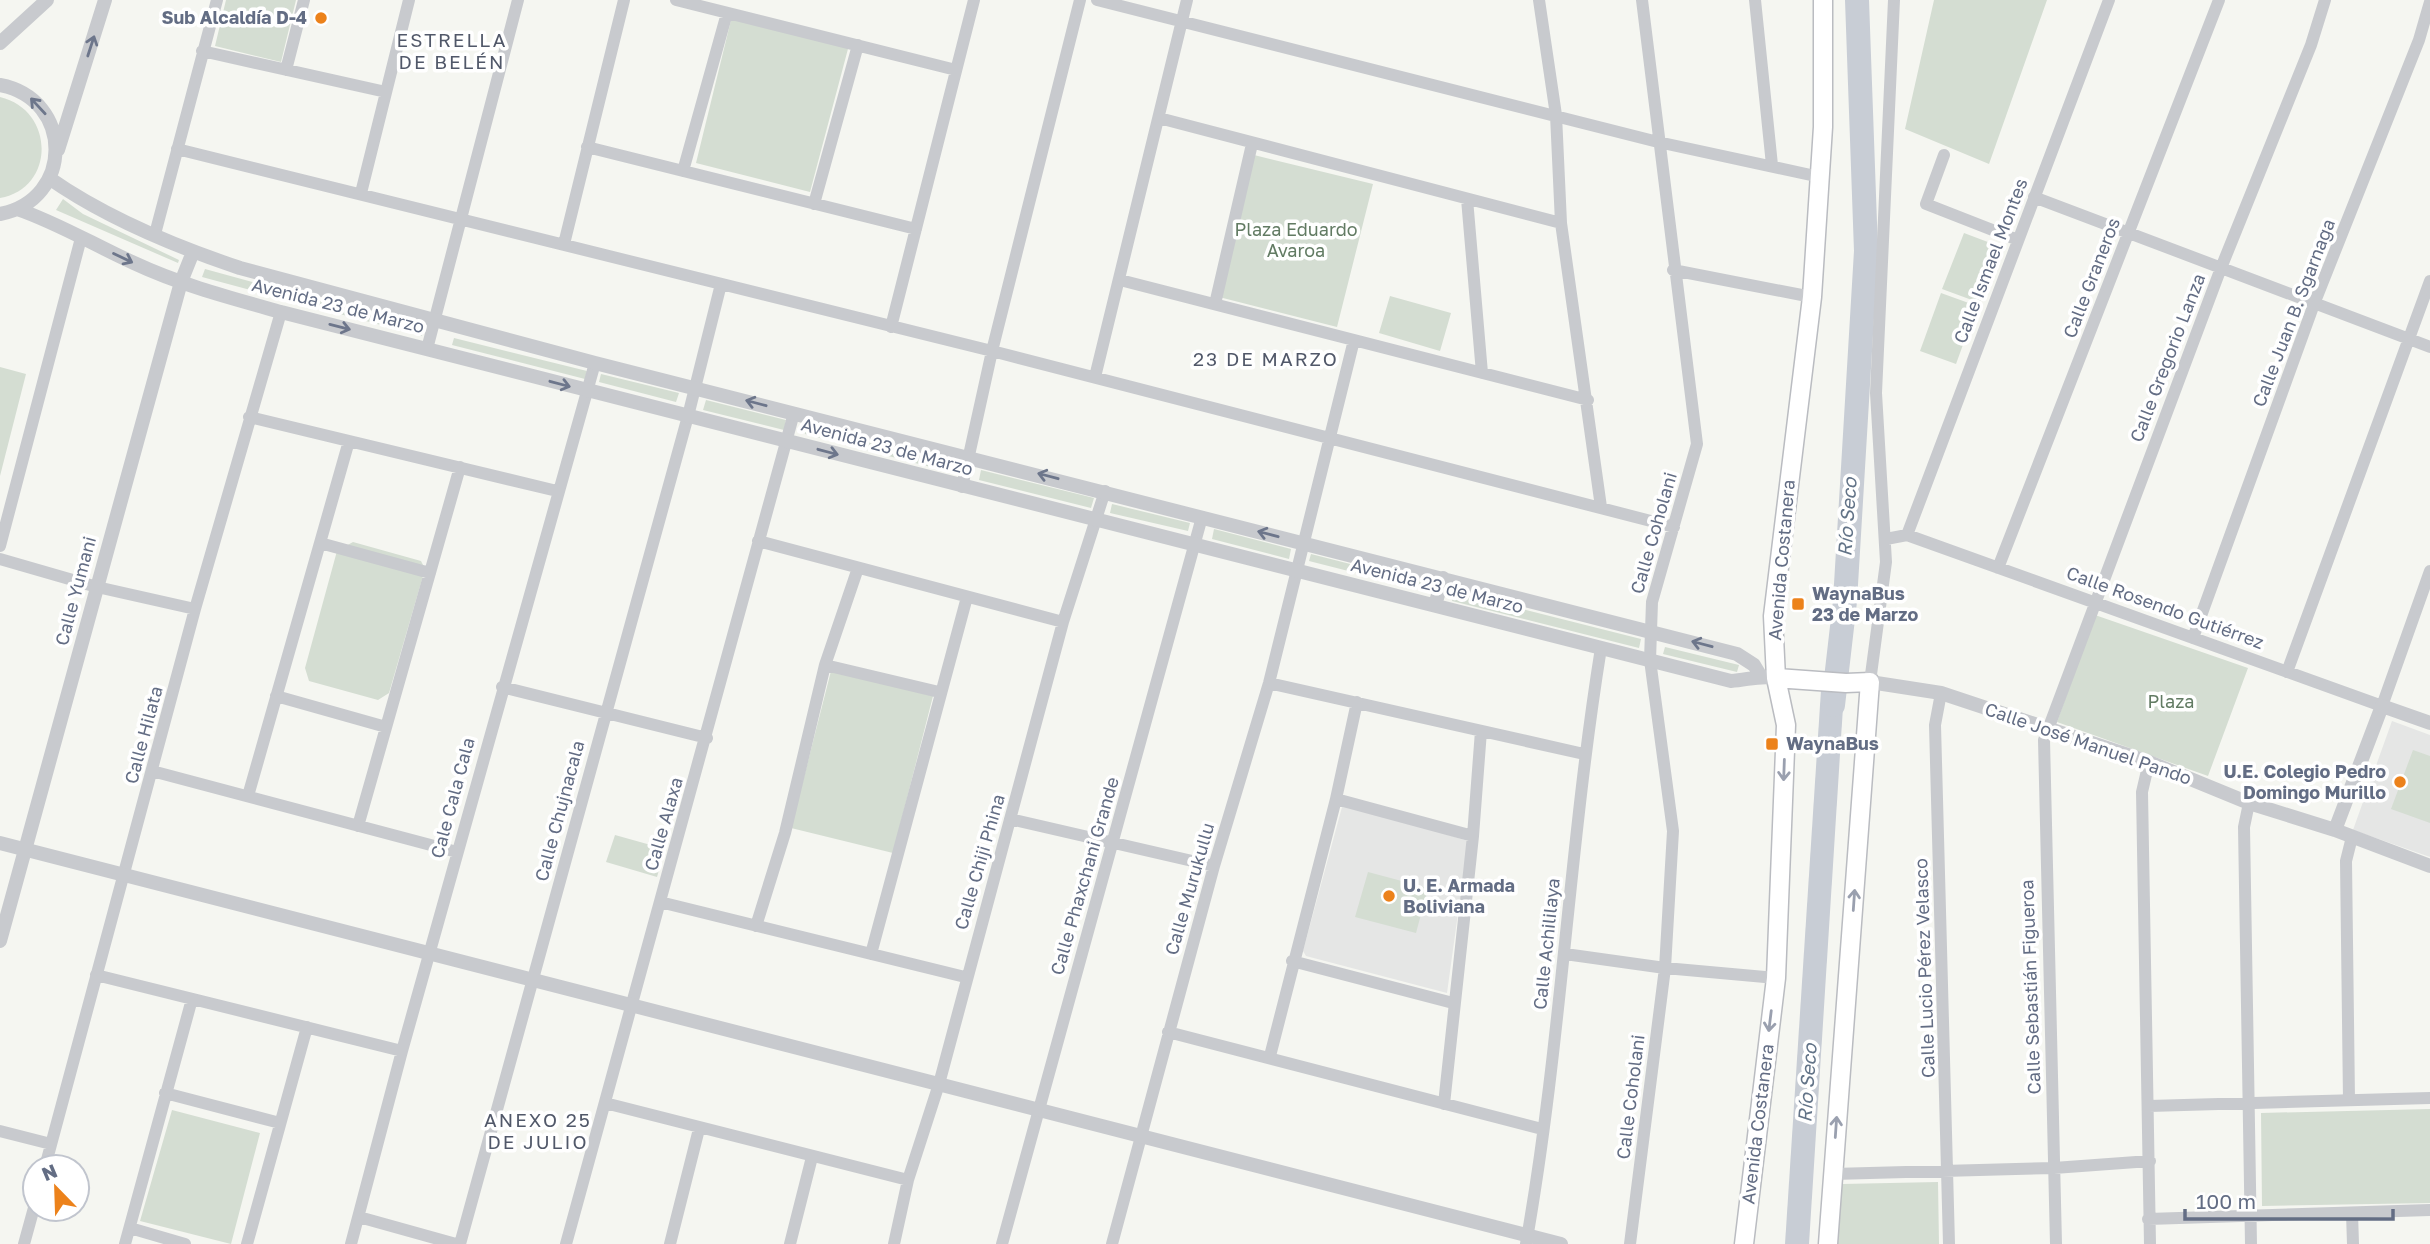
<svg xmlns="http://www.w3.org/2000/svg" width="2430" height="1244" font-family="'Golos Text',sans-serif">
  <style>
    .built { fill: #e5e6e5 }
    .green { fill: #d4ddd2 }
    .water { fill: #c8cdd5 }
    .lines { fill: none; stroke-linecap: round; stroke-linejoin: round }
    .river { stroke: #c8cdd5; stroke-width: 24 }
    .primary-casing { stroke: #babcc1; stroke-width: 21 }
    .minor { stroke: #c8cace; stroke-width: 12 }
    .tertiary { stroke: #c8cace; stroke-width: 14 }
    .primary { stroke: #fff; stroke-width: 18 }
    .oneway { stroke: #6d768b }
    .oneway2 { stroke: #9aa0af }
    .poi-dot { fill: #ec821b; stroke: #fff; stroke-width: 2.5 }
    .labels { text-anchor: middle; stroke-width: 7; stroke-linejoin: round; paint-order: stroke }
    .poi-label { font-size: 18px; font-weight: bold; fill: #636d84; stroke: #fff; text-anchor: start }
    .park-label { font-size: 18px; fill: #627b63; stroke: #fff }
    .street-label { font-size: 18px; fill: #636d84; stroke: #fff }
    .neighbourhood-label { font-size: 19px; letter-spacing: 2px; fill: #515869; stroke: #fff }
    .water-label { font-size: 19px; font-style: italic; fill: #637488; stroke: #fff }
  </style>
  <rect width="100%" height="100%" fill="#f5f6f1"/>
  <!-- built -->
  <path class="built" d="M2392,721L2430,735V857L2353,830Z
    M1347,804L1468,841L1447,993L1306,956L1303,951L1342,807Z"/>
  <!-- green -->
  <path class="green" d="M226,0H296L281,62L215,46Z
    M1934,0H2047L1989,164L1905,129Z
    M732,16L849,45L810,192L696,163Z
    M0,97C55,110 56,188 0,198Z
    M1254,155L1373,184L1337,327L1219,297Z
    M63,199L83,214L179,260L178,263L56,210Z
    M1964,233L2001,247L1980,303L1942,289Z
    M205,269L423,329L422,336L202,277Z
    M1941,293L1977,306L1956,364L1920,351Z
    M1390,296L1451,313L1440,351L1379,333Z
    M454,338L587,371L585,379L452,345Z
    M0,367L26,374L0,476Z
    M601,374L679,393L676,402L599,382Z
    M706,400L786,420L784,430L703,410Z
    M807,426L959,466L957,474L805,434Z
    M981,470L1094,498L1091,508L979,480Z
    M1112,504L1190,523L1188,531L1110,513Z
    M1214,529L1291,549L1289,559L1212,539Z
    M353,542L421,561L425,569L389,693L378,700L309,681L305,668L337,551Z
    M1311,554L1429,584L1427,591L1309,561Z
    M1454,592L1641,639L1639,648L1452,601Z
    M2095,615L2248,668L2208,776L2057,722Z
    M1665,647L1739,665L1737,672L1663,654Z
    M831,671L933,696L893,853L791,828Z
    M2413,750L2430,756V823L2391,809Z
    M615,835L665,849L657,877L606,862Z
    M1368,872L1428,888L1416,933L1355,917Z
    M2430,1109V1203L2262,1206L2261,1113Z
    M172,1110L260,1133L231,1244L140,1221Z
    M1938,1182L1939,1244H1838L1842,1184Z"/>
  <!-- water -->
  <path class="water" d="M1821,690L1844,691L1809,1244H1785Z"/>
  <g class="lines">
    <!-- river -->
    <path class="river" d="M1833,705L1845,601L1866,251L1857,0"/>
    <!-- primary casing -->
    <g class="primary-casing">
      <path id="primary" d="M1776,678L1846,683L1870,682L1828,1244
        M1744,1244L1776,978L1786,725L1776,678L1773,616L1812,297L1823,127V0"/>
    </g>
    <!-- minor -->
    <path class="minor" d="M676,0L956,70
      M1097,0L1658,142L1820,177
      M1539,0L1556,115L1561,223L1601,507
      M1755,0L1772,165
      M202,51L386,92
      M286,70L304,0
      M1159,118L1561,223
      M587,147L916,229
      M177,149L992,351L1674,527
      M1944,155L1926,204L2018,240
      M683,171L727,13
      M361,193L409,0
      M2034,197L2430,347
      M1467,199L1482,373
      M814,204L858,45
      M155,234L217,0
      M564,244L624,0
      M1673,270L1812,297
      M1120,280L1588,400
      M1215,304L1252,144
      M891,327L974,0
      M427,349L518,0
      M1095,377L1187,0
      M249,417L557,491
      M962,487L992,351L1080,0
      M1907,535L2109,0
      M1886,539L1907,535L2382,706L2430,571
      M758,541L1063,622
      M320,543L430,573
      M0,546L81,238
      M0,559L97,587L195,609
      M1998,568L2219,0
      M2193,638L2314,304L2419,40L2430,2
      M825,665L939,692
      M2287,672L2430,281
      M1870,682L1886,562L1876,393L1894,0
      M1269,683L1584,754
      M502,687L707,738
      M1941,693L1935,725L1949,1244
      M276,696L386,727
      M2149,762L2142,792L2150,1244
      M152,771L457,852
      M248,796L349,441
      M1336,799L1473,836
      M2249,803L2244,827L2251,1244
      M1010,819L1214,866
      M358,826L460,467
      M660,902L965,977
      M756,926L785,833L825,665L858,568
      M871,954L967,597
      M1565,954L1665,968L1776,978
      M1292,961L1453,1003
      M96,975L402,1051
      M1168,1032L1542,1129
      M1270,1056L1336,799L1357,702
      M165,1093L280,1123
      M2349,1100L2346,861L2352,837
      M605,1103L908,1180
      M1444,1104L1473,836L1481,731
      M2149,1106L2430,1098
      M0,1131L51,1144
      M45,1167L195,609L281,312
      M1833,1174L2054,1168L2150,1161
      M2352,1213L2353,1244
      M359,1217L456,1244
      M2148,1219L2430,1210
      M130,1228L185,1244
      M24,1244L35,1204
      M125,1244L192,999
      M247,1244L307,1027
      M351,1244L402,1051L595,363
      M460,1244L688,416L721,284
      M566,1244L794,413
      M670,1244L699,1129
      M790,1244L812,1157
      M894,1244L908,1180L939,1084L1063,622L1105,491
      M1002,1244L1202,517
      M1112,1244L1214,866L1269,683L1354,340
      M1526,1244C1561,1047 1569,846 1601,648
      M1630,1244L1665,968L1673,831L1650,660L1652,602L1697,444L1642,0
      M2056,1244L2044,740L2221,268L2311,45L2325,0"/>
    <!-- tertiary -->
    <path class="tertiary" d="M0,43L47,0
      M0,85C74,99 74,200 0,214
      M58,150L105,0
      M49,178C106,218 174,246 240,268L595,363L1737,654L1754,665L1760,675
      M17,209C58,223 94,245 134,263C181,285 231,298 281,312L1731,681C1748,680 1759,675 1776,678
      M1435,605L1443,578
      M1870,682L1941,693L2149,762L2249,803L2335,830L2430,866
      M2335,830L2382,706L2430,723
      M0,843L1561,1244
      M0,941L181,282L193,252"/>
    <!-- primary -->
    <use href="#primary" class="primary"/>
  </g>
  <!-- one-way arrows -->
  <defs><path id="oneway-shaft" d="M-6 0H5M1.5-3L5.5 0L1.5 3" fill="none" stroke-width="1.6" stroke-linecap="round" stroke-linejoin="round" transform="scale(1.75)"/></defs>
  <g class="oneway">
    <use href="#oneway-shaft" transform="translate(91 46) rotate(-72)"/>
    <use href="#oneway-shaft" transform="translate(38 106) rotate(-133)"/>
    <use href="#oneway-shaft" transform="translate(123 258) rotate(26)"/>
    <use href="#oneway-shaft" transform="translate(340 327) rotate(14)"/>
    <use href="#oneway-shaft" transform="translate(560 384) rotate(15)"/>
    <use href="#oneway-shaft" transform="translate(756 403) rotate(-165)"/>
    <use href="#oneway-shaft" transform="translate(828 452) rotate(15)"/>
    <use href="#oneway-shaft" transform="translate(1048 476) rotate(-165)"/>
    <use href="#oneway-shaft" transform="translate(1268 534) rotate(-165)"/>
    <use href="#oneway-shaft" transform="translate(1702 644) rotate(-165)"/>
  </g>
  <g class="oneway2">
    <use href="#oneway-shaft" transform="translate(1784 770) rotate(92)"/>
    <use href="#oneway-shaft" transform="translate(1854 900) rotate(-86)"/>
    <use href="#oneway-shaft" transform="translate(1770 1021) rotate(97)"/>
    <use href="#oneway-shaft" transform="translate(1836 1127) rotate(-86)"/>
  </g>
  <!-- markers -->
  <g class="poi-dot">
    <circle cx="321" cy="18" r="7"/>
    <rect x="1791" y="597" width="14" height="14" rx="3.5"/>
    <rect x="1765" y="737" width="14" height="14" rx="3.5"/>
    <circle cx="2400" cy="782" r="7"/>
    <circle cx="1389" cy="896" r="7"/>
  </g>
  <g class="labels">
    <!-- poi labels -->
    <g class="poi-label">
      <text x="307" y="24" text-anchor="end">Sub Alcaldía D-4</text>
      <text x="1812" y="600">WaynaBus<tspan x="1812" dy="21">23 de Marzo</tspan></text>
      <text x="1786" y="750">WaynaBus</text>
      <text x="2386" y="778" text-anchor="end">U.E. Colegio Pedro<tspan x="2386" dy="21">Domingo Murillo</tspan></text>
      <text x="1403" y="892">U. E. Armada<tspan x="1403" dy="21">Boliviana</tspan></text>
    </g>
    <!-- park labels -->
    <g class="park-label">
      <text x="1296" y="236">Plaza Eduardo<tspan x="1296" dy="21">Avaroa</tspan></text>
      <text x="2171" y="708">Plaza</text>
    </g>
    <!-- street labels -->
    <g class="street-label">
      <text transform="translate(1991 261) rotate(-69)" y="6">Calle Ismael Montes</text>
      <text transform="translate(2092 278) rotate(-69)" y="6">Calle Graneros</text>
      <text transform="translate(338 306) rotate(14)" y="6">Avenida 23 de Marzo</text>
      <text transform="translate(2294 313) rotate(-69)" y="6">Calle Juan B. Sgarnaga</text>
      <text transform="translate(2168 358) rotate(-69)" y="6">Calle Gregorio Lanza</text>
      <text transform="translate(887 447) rotate(15)" y="6">Avenida 23 de Marzo</text>
      <text transform="translate(1654 533) rotate(-74)" y="6">Calle Coholani</text>
      <text transform="translate(1782 560) rotate(-85)" y="6">Avenida Costanera</text>
      <text transform="translate(1437 586) rotate(14)" y="6">Avenida 23 de Marzo</text>
      <text transform="translate(76 591) rotate(-75)" y="6">Calle Yumani</text>
      <text transform="translate(2165 608) rotate(20)" y="6">Calle Rosendo Gutiérrez</text>
      <text transform="translate(144 735) rotate(-75)" y="6">Calle Hilata</text>
      <text transform="translate(2088 744) rotate(19)" y="6">Calle José Manuel Pando</text>
      <text transform="translate(453 798) rotate(-75)" y="6">Cale Cala Cala</text>
      <text transform="translate(560 811) rotate(-75)" y="6">Calle Chujnacala</text>
      <text transform="translate(664 824) rotate(-74)" y="6">Calle Alaxa</text>
      <text transform="translate(980 862) rotate(-74)" y="6">Calle Chiji Phina</text>
      <text transform="translate(1085 876) rotate(-74)" y="6">Calle Phaxchani Grande</text>
      <text transform="translate(1190 889) rotate(-74)" y="6">Calle Murukullu</text>
      <text transform="translate(1547 944) rotate(-84)" y="6">Calle Achililaya</text>
      <text transform="translate(1925 968) rotate(-92)" y="6">Calle Lucio Pérez Velasco</text>
      <text transform="translate(2031 987) rotate(-92)" y="6">Calle Sebastián Figueroa</text>
      <text transform="translate(1631 1097) rotate(-83)" y="6">Calle Coholani</text>
      <text transform="translate(1758 1124) rotate(-83)" y="6">Avenida Costanera</text>
    </g>
    <!-- neighbourhood labels -->
    <g class="neighbourhood-label">
      <text x="452" y="47">ESTRELLA<tspan x="452" dy="22">DE BELÉN</tspan></text>
      <text x="1266" y="366">23 DE MARZO</text>
      <text x="538" y="1127">ANEXO 25<tspan x="538" dy="22">DE JULIO</tspan></text>
    </g>
    <!-- water labels -->
    <g class="water-label">
      <text transform="translate(1847 517) rotate(-86)" y="7">Río Seco</text>
      <text transform="translate(1807 1083) rotate(-86)" y="7">Río Seco</text>
    </g>
  </g>
  <!-- north arrow -->
  <g transform="translate(56 1188) rotate(337)"><circle r="33" fill="#ffffff" stroke="#c1c5ce" stroke-width="2"/>
  <path d="M0-5L12 26L0 18L-12 26Z" fill="#ec821b"/>
  <text y="-10" font-size="19" font-weight="bold" text-anchor="middle" fill="#636d84">N</text>
  </g>
  <!-- scale -->
  <path d="M2185 1209v10h208v-10" fill="none" stroke="#636d84" stroke-width="3.5"/>
  <text x="2196" y="1209" font-size="21" fill="#636d84" stroke="#ffffff" stroke-width="5" paint-order="stroke">100 m</text>
</svg>
